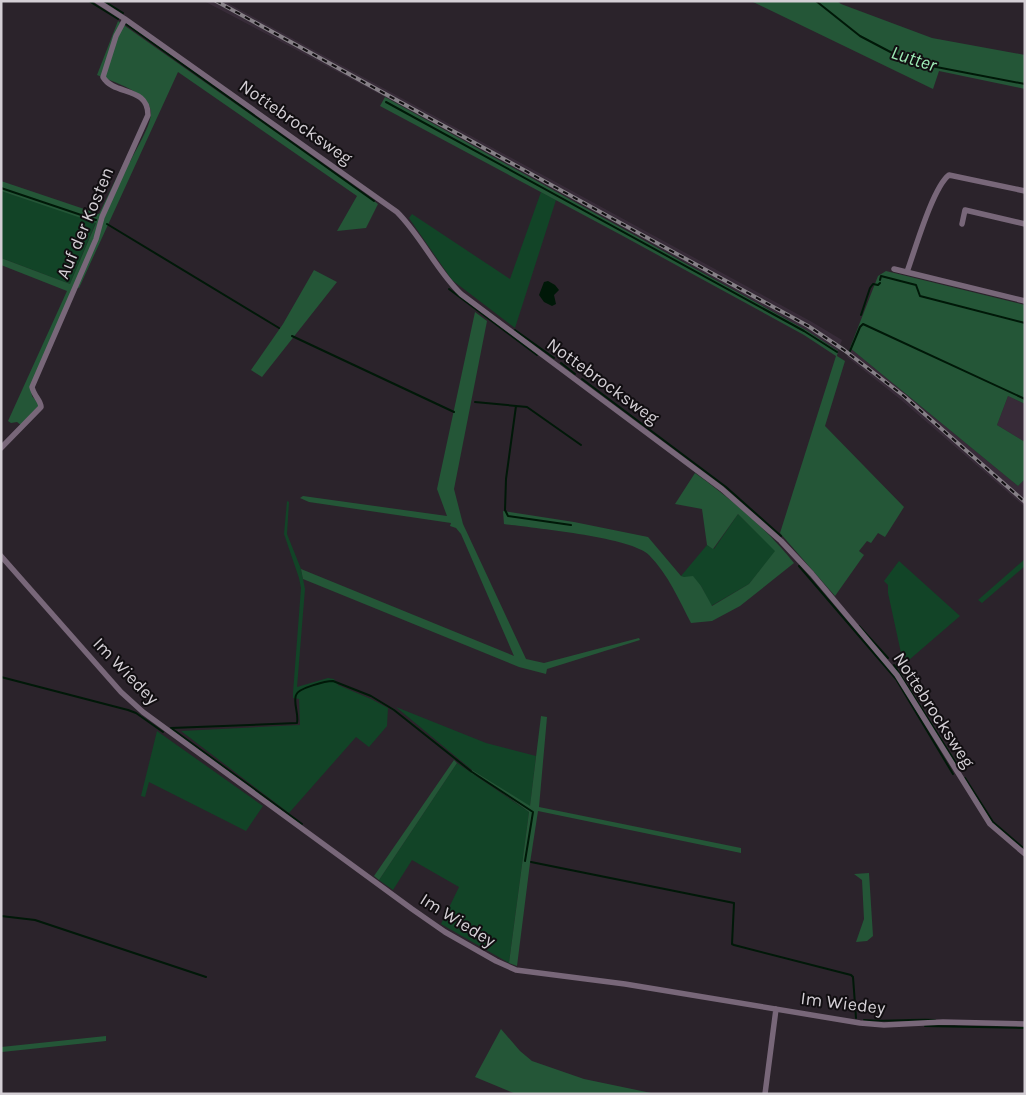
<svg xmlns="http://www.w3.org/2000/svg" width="1026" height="1095" font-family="Karla,sans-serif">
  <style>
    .built { fill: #372b38 }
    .green { fill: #124427 }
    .forest { fill: #245637 }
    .water { fill: #001808 }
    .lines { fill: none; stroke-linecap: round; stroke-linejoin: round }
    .stream { stroke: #001808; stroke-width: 2 }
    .minor { stroke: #786779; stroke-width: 5.5 }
    .rail-casing { stroke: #868087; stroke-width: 4 }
    .rail { stroke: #110e11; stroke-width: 2; stroke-dasharray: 5.5; stroke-linecap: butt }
    .labels { text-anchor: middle; stroke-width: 4; stroke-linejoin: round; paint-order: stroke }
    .street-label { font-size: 18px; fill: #d4cfd5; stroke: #110e11 }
    .water-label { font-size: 19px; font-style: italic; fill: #9ce9b4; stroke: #110e11 }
  </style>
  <rect width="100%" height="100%" fill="#2b232b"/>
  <!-- built -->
  <path class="built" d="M204,1H224L812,322L842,340L838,351L806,330L615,223L385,97Z
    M850,348L1018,486L1025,479V507L900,399L847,357Z
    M1008,396L1025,404V442L997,425Z"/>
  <!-- green -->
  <path class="green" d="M1,191L96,222L70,284L1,258Z
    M541,192L556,200L515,328L452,280L409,218L412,214L510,279Z
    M287,501L289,502L287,534L301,569L305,589L297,687L328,678L334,679L338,685L371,699L388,708L387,726L369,747L356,737L289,813L181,731L300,725L299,699L293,698V693L301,588L299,578L284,534Z
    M738,514L776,551L749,584L711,606L701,586L681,576L707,545L714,549Z
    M1025,559V566L982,603L978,600Z
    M899,561L960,616L902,666L901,653L888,593V585L884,581Z
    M396,707L486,743L536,756L530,807L472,770Z
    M157,731L263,806L246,831L149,782L145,797L141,796Z
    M457,763L529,812L509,963L441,924L459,887L412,860L393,890L379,880Z"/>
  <!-- forest -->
  <path class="forest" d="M751,1H837L841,4L932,38L1025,55V89L939,71L933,89Z
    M118,21L378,204L366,228L337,231L357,196L178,72L79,288L74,286L31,387L32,396L38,403V407L21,425L17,422L11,423L8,421L67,291L1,265V258L70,284L96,223L1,191V181L99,214L125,160L130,162C136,149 149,129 151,115C153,93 113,82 97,75Z
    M385,97L806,330L838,351L837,356L845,361L825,426L904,507L885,537L878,533L871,543L867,541L859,551L864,555L835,596L780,533L836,356L804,335L623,236L380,106Z
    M314,270L337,282L262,377L251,370L283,324Z
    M886,271L1025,305V404L1008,396L997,425L1025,442V479L1018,486L850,348L878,276Z
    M475,312L487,321L454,489L463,524L526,659L544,663L639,638L640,640L547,669L546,674L519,667L303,579L301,569L514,656L461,534L456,528L450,526L451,523L309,502L300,498L303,496L447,516L437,489Z
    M695,473C731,499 766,528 794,563L740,606L712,621L691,623C679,600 668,574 649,555C631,537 532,528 504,524L503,511L574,522L648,537L681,576L684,577L693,576L701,586L712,606L749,584L775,551L738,514L713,549L707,545L702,509L675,504Z
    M541,716L547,717L539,807L741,848V853L538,811L530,863L517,966L509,963L529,812L486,781L471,773L472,770L530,806Z
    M454,760L457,763L379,880L374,876Z
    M869,873L873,936L867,941L856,942L864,919L862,880L854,874Z
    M501,1029L520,1051L532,1061L584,1079L656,1094H516L475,1077Z
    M106,1036V1041L2,1052L1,1057V1047Z"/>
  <!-- water -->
  <path class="water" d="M548,281L555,285L559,290L554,295L556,304L552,306L544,302L539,295L544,282Z"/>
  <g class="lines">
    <!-- stream -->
    <path class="stream" d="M89,1L118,19
      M104,1L123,13
      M816,1L860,36L898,56L931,66L1025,84
      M126,24L374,201
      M386,102L804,331L837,352
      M1,188L96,220
      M107,224L279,328
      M880,280L881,276L916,285L920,296L1025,323
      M449,289L537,355
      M861,315L870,288L873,284L878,285L880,283
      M515,330L554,358
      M292,336L454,412
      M850,351L860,327L863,324L1025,399
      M561,363L575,374
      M582,379L726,487L781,536
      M475,402L527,407L581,445
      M516,406L506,479L505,510L508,516L571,525
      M799,566L896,679L953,774
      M859,626L888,658
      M894,665L959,768
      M1,677L128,710L136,713L163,732
      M171,728L297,723C299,714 293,703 296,695C298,688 326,681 333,681L371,696L394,710L472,772L533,812L525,861
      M171,728L302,824
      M965,778L993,822L1022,847
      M531,862L734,903L732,944L734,945L851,975L853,977L856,1018
      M1,916L35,920L206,977
      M864,1020C888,1022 911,1019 935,1020
      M925,1026L1025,1028"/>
    <!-- minor -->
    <path class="minor" d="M97,1L125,19L397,212C422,237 436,270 461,294L722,489L781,541L812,574L897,675L990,824L1025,854
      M962,224L965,210L1025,224
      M894,269L1025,301
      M907,272C915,250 933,187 949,175L1025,191
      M1,448L41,407C41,401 34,396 32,387L96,239L102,217L148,115C148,86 114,96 103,77L116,36L125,19
      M1,556L121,692L143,712L412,909L445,932L496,961L516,970L625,984L860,1023L884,1025L943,1022L1025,1024
      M765,1094L776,1009"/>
    <!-- rail casing -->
    <g class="rail-casing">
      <path id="rail" d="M216,1L808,326L844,350L904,396L1025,502"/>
    </g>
    <!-- rail -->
    <use href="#rail" class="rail"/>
  </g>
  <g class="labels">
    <!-- street labels -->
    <g class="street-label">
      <text transform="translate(296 122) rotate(35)" y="6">Nottebrocksweg</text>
      <text transform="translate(85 223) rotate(-67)" y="6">Auf der Kosten</text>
      <text transform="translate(603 381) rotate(36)" y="6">Nottebrocksweg</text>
      <text transform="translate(126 671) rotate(46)" y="6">Im Wiedey</text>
      <text transform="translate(934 710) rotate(57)" y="6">Nottebrocksweg</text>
      <text transform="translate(458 920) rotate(32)" y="6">Im Wiedey</text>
      <text transform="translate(843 1003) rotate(7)" y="6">Im Wiedey</text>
    </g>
    <!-- water labels -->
    <g class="water-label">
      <text transform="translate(914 58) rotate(18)" y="7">Lutter</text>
    </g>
  </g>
  <!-- border -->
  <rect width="1026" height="1095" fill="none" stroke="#d4cfd5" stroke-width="5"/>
</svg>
